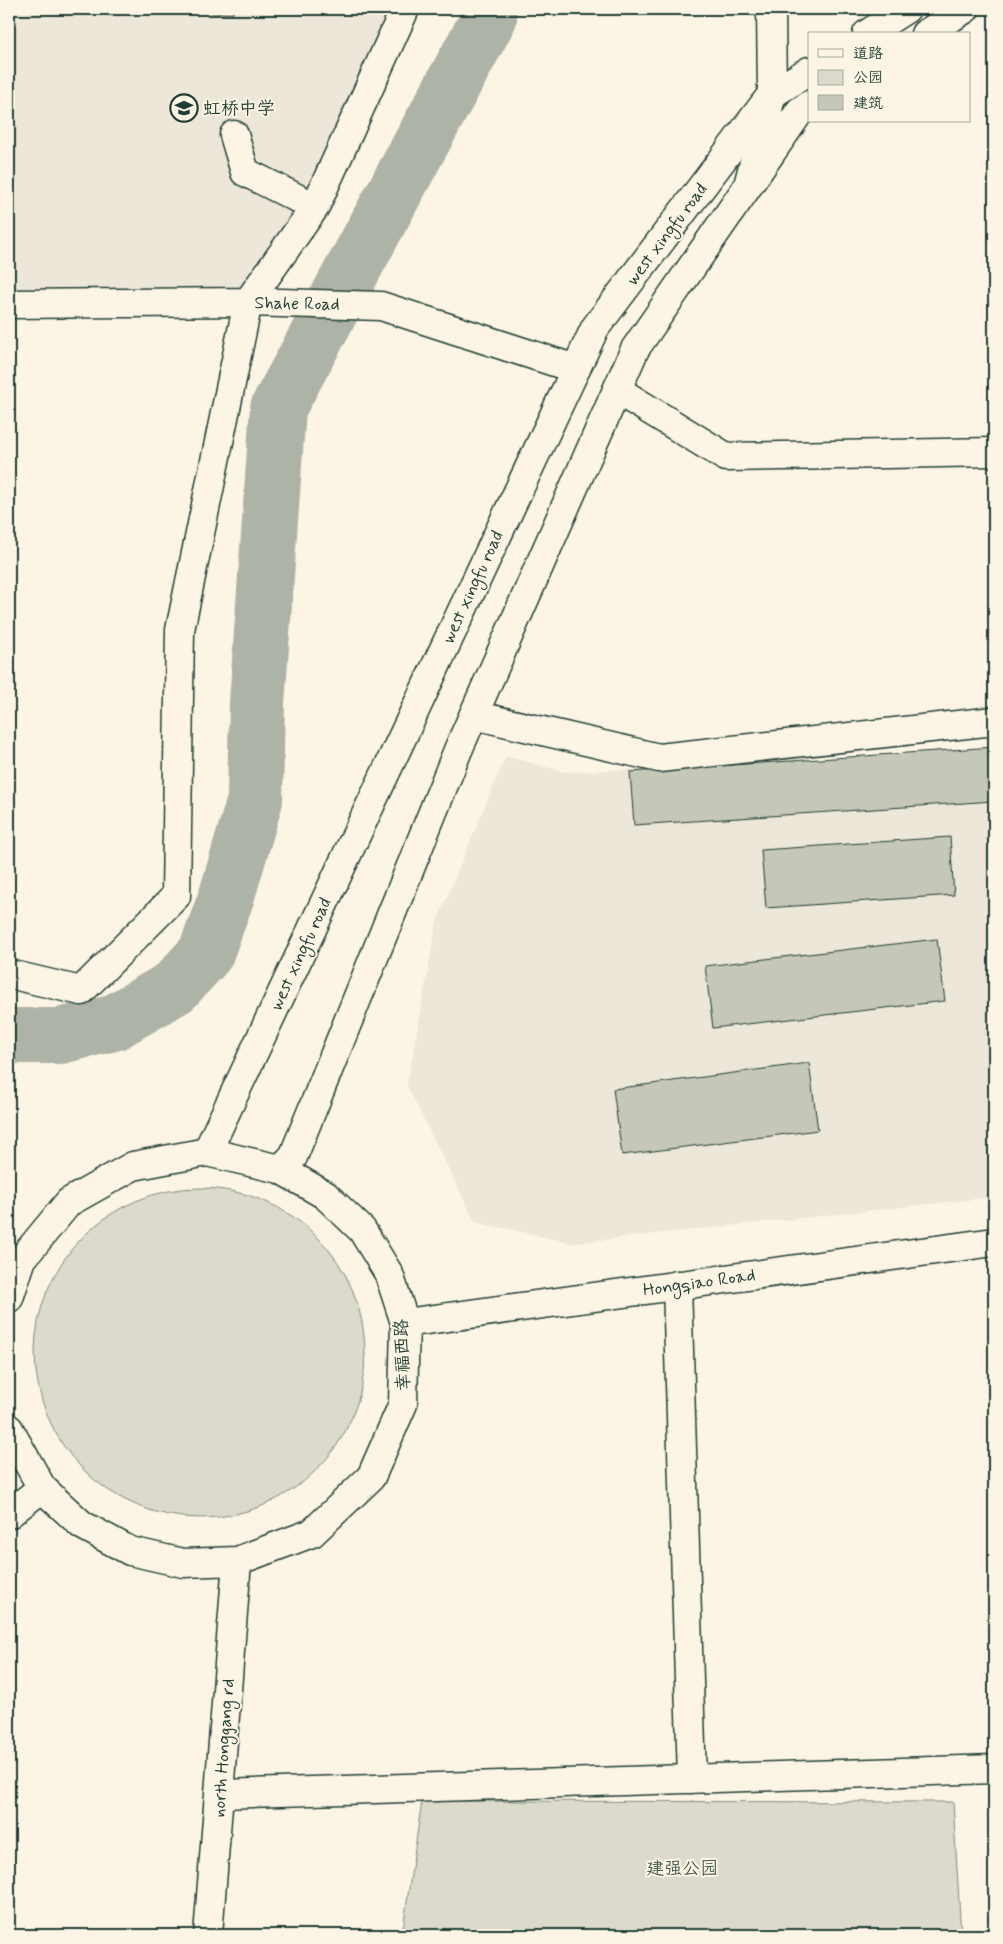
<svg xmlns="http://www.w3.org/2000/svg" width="1003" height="1944" font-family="Mynerve,'LXGW WenKai TC',sans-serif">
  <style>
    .built { fill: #ece7d8 }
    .green { fill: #dcdacc; stroke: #7e8c80 }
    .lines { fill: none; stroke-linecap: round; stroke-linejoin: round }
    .river { stroke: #aeb3a7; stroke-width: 56 }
    .building { fill: #c5c7b9; stroke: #1f3d34 }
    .minor-casing { stroke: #1f3d34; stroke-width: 31 }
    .major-casing { stroke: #1f3d34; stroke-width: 31 }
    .minor { stroke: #fcf5e5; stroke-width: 28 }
    .major { stroke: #fcf5e5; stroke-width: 28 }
    .labels { text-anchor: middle; stroke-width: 4; stroke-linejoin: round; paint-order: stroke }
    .poi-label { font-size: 18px; fill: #1f3d34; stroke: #fcf5e5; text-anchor: start }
    .street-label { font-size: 18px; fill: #1f3d34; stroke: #fcf5e5 }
    .park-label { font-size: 18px; fill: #455c52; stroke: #fcf5e5 }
  </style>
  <rect width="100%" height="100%" fill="#fcf5e5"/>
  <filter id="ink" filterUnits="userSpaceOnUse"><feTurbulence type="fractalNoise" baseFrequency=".02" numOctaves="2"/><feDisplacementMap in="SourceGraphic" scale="10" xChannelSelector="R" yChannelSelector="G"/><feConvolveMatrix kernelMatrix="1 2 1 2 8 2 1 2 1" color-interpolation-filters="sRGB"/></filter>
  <g filter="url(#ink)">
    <!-- built -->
    <path class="built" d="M9,9H405L248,302L9,292Z
      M506,756L565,772L994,756V1197L573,1243L475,1222L407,1086L437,921Z"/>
    <!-- green -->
    <path class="green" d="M35 1353a165 165 0 1 1 330 0a165 165 0 1 1-330 0Z
      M422,1801L953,1802L961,1935H402Z"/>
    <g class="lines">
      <!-- river -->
      <path class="river" d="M9,1036H60L113,1023L175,987L206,953L227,895L255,800L257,703L278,408L489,18V9"/>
    </g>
    <!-- building -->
    <path class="building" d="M155,9H233V14Z
      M994,747V801L634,825L630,772Z
      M950,837L954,895L766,908L761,850Z
      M989,840H994V895Z
      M937,939L945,1001L713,1028L705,966Z
      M809,1063L818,1130L622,1155L613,1089Z"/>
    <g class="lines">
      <!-- minor casing -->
      <g class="minor-casing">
        <path id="minor" d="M234,135L245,172L315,207
          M748,185L772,94L771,9
          M9,304L248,302L381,306L576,369
          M617,390L726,457L994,452
          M474,715L659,758L994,721
          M9,974L81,991L176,896L180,630L248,302L315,207L405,9
          M677,1285L692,1779
          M220,1794L994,1769"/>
      </g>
      <!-- major casing -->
      <g class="major-casing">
        <path id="major" d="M867,34L906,9
          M925,34L965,9
          M207,1152L595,328L772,94L809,71
          M280,1169L293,1157L458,750L635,349L800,111L809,105
          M9,1298L22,1259L69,1202L133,1166L207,1152L280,1169L325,1195L362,1230L389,1274L405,1323L403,1404L371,1477L312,1533L237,1561L183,1563L130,1551L82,1525L42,1488L9,1429
          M405,1323L994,1242
          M9,1514L42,1488
          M208,1935L237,1561"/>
      </g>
      <!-- minor -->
      <use href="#minor" class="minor"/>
      <!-- major -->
      <use href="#major" class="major"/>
    </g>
  </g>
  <!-- icons -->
  <defs>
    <g id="school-ring" transform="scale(1.4375)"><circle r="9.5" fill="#fcf5e5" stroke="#1f3d34" stroke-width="1.5"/><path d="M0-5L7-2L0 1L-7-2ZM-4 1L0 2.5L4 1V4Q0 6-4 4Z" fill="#1f3d34"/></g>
  </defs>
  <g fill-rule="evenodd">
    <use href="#school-ring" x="184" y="108"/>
  </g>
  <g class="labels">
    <!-- poi labels -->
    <g class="poi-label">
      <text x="203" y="114">虹桥中学</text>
    </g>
    <!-- street labels -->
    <g class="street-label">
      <text transform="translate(666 234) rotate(-53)" y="6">west xingfu road</text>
      <text transform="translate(297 303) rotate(1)" y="6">Shahe Road</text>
      <text transform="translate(472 587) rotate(-65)" y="6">west xingfu road</text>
      <text transform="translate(300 954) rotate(-65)" y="6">west xingfu road</text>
      <text transform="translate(699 1282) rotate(-8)" y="6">Hongqiao Road</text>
      <text transform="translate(402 1355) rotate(-92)" y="6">幸福西路</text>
      <text transform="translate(223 1748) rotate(-86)" y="6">north Honggang rd</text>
    </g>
    <!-- park labels -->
    <g class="park-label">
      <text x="682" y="1874">建强公园</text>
    </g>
  </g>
  <!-- margin -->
  <rect width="1003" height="1944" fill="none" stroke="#fcf5e5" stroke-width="30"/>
  <rect x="15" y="15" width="973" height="1914" fill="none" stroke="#1f3d34" stroke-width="2" filter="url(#ink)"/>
  <!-- legend -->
  <rect x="808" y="32" width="162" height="90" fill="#fcf5e5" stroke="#a4ab9e"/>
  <rect x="818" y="49" width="25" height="8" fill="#fcf5e5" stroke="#a4ab9e"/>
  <text x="853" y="58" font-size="15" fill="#1f3d34">道路</text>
  <rect x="818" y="70" width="25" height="15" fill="#dcdacc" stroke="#a4ab9e"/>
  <text x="853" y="82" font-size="15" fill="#1f3d34">公园</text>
  <rect x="818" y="95" width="25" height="15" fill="#c5c7b9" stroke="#a4ab9e"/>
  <text x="853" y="108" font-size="15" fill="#1f3d34">建筑</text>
</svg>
